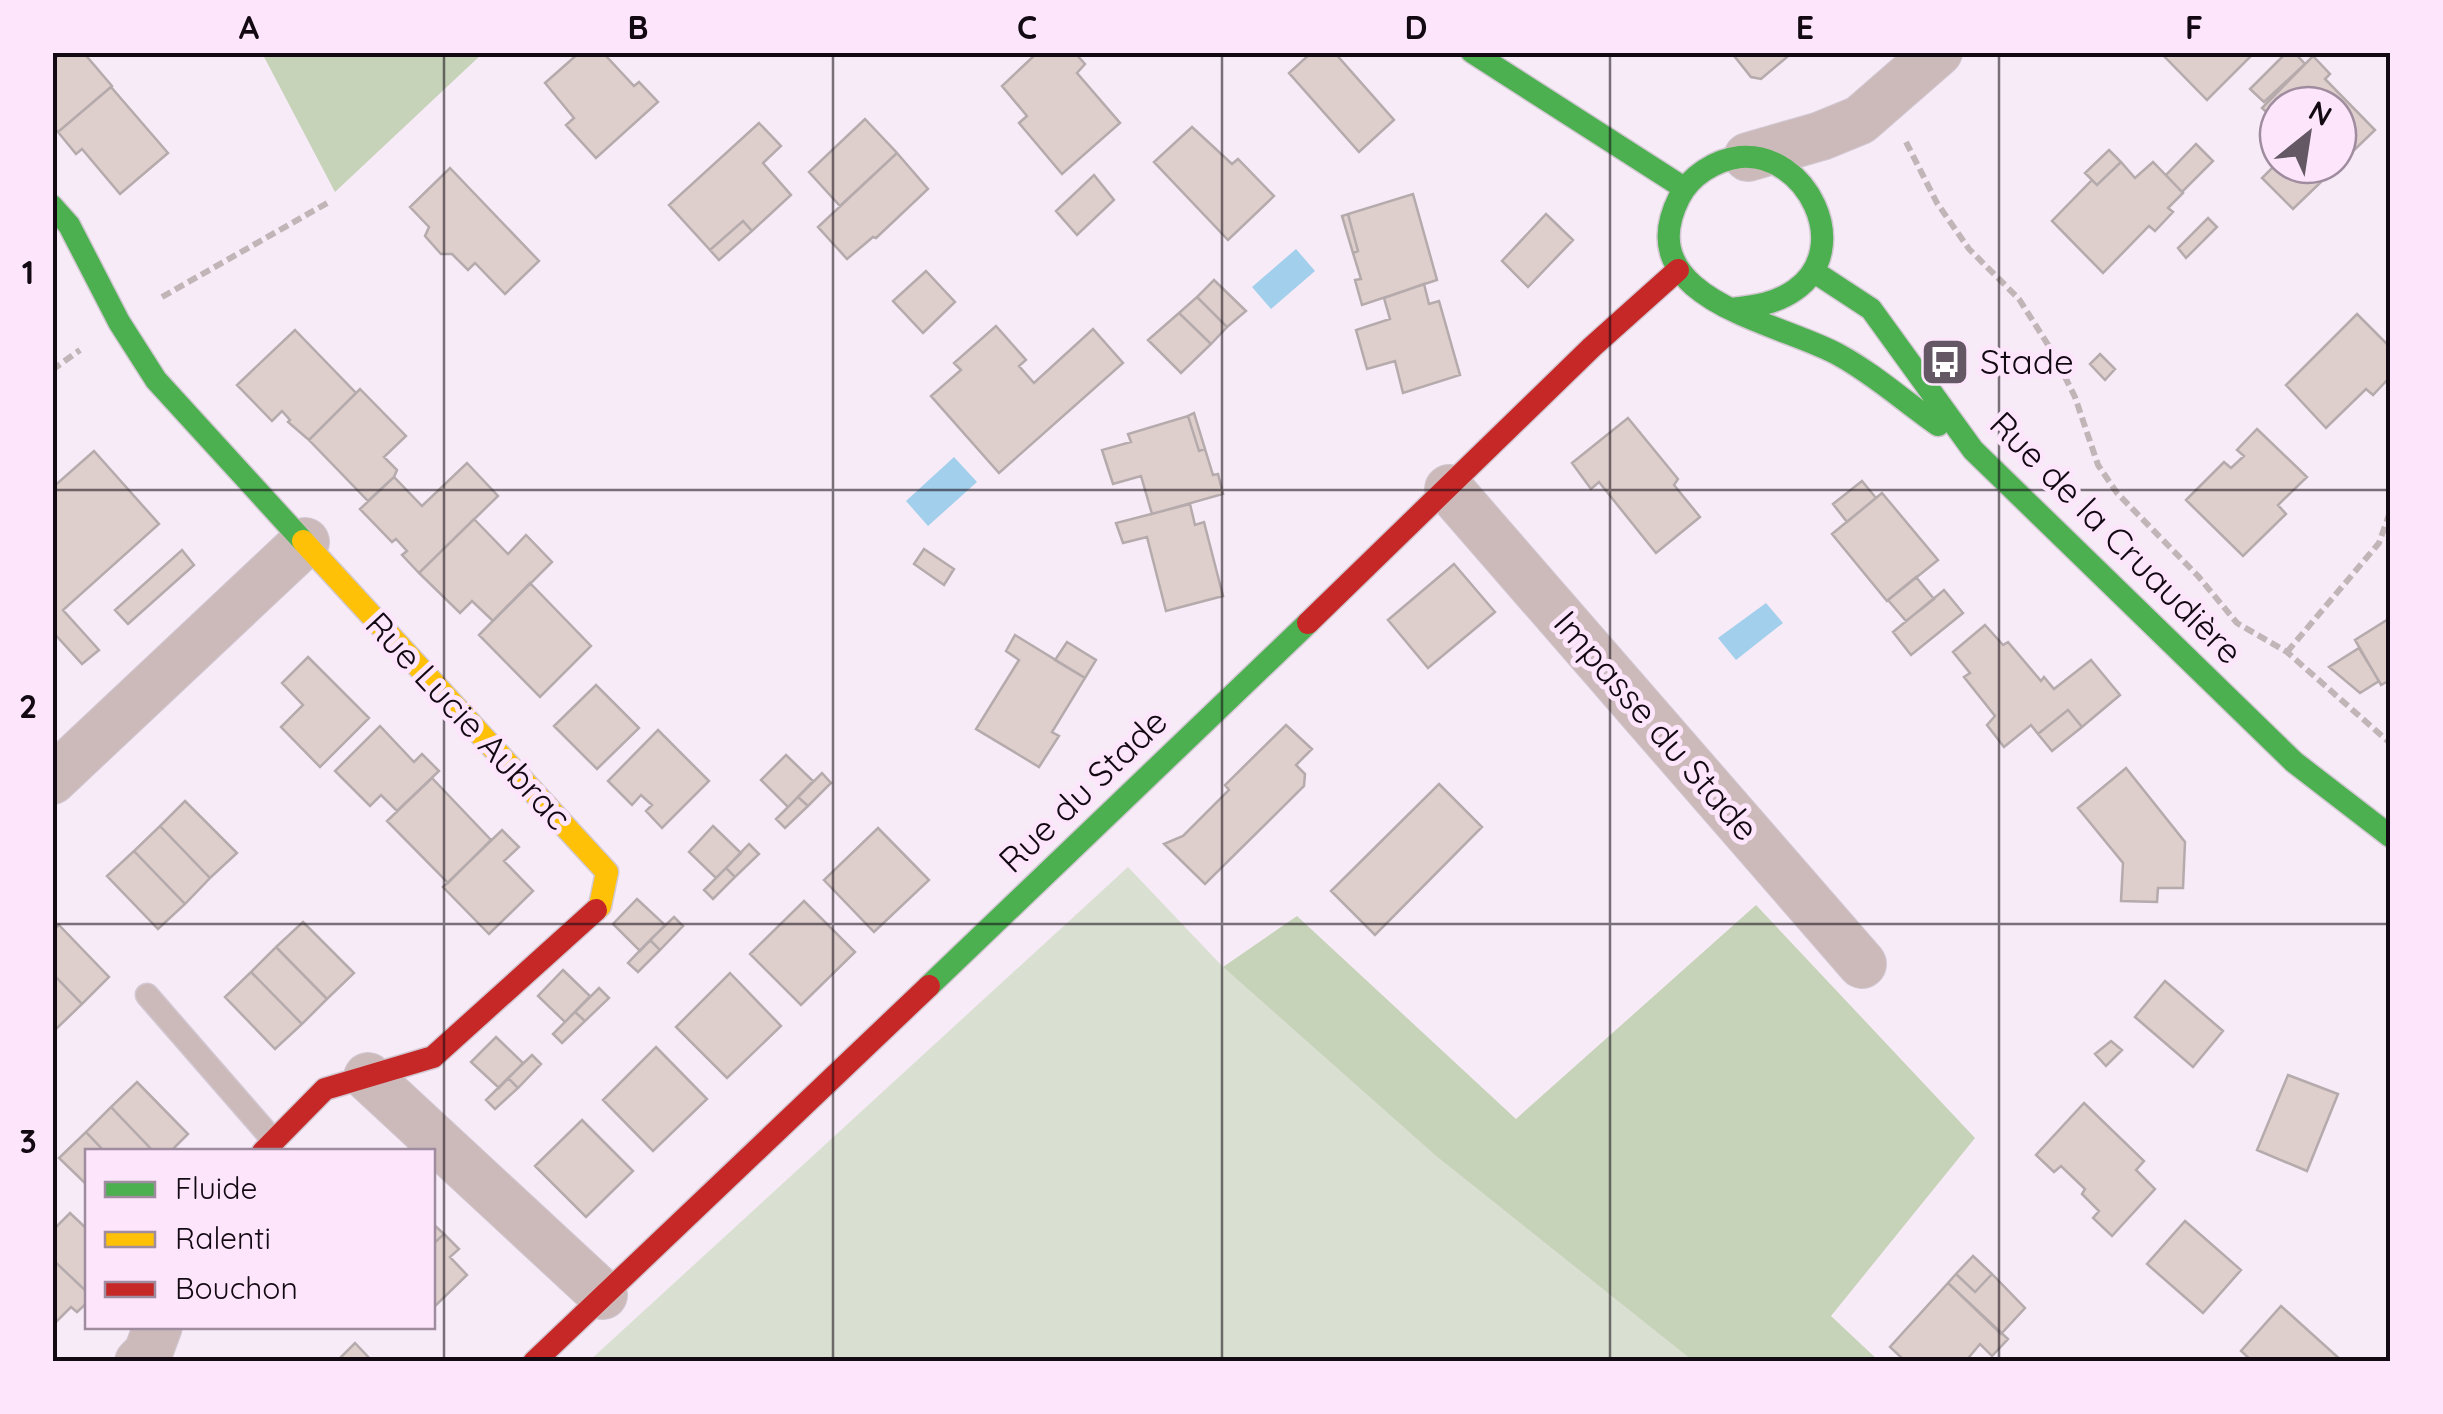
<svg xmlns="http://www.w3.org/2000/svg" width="2443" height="1414" font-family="Quicksand,sans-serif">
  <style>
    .green { fill: #d9dfd1 }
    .forest { fill: #c6d3b9 }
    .water { fill: #a2cfeb }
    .building { fill: #dececc; stroke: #b5aaac; stroke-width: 2.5 }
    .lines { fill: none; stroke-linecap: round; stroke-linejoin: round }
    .lane-casing { stroke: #d2c8d2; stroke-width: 25 }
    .street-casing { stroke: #d2c8d2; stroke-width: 50 }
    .fast-casing { stroke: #d2c8d2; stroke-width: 25 }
    .slow-casing { stroke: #d2c8d2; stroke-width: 25 }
    .jam-casing { stroke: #d2c8d2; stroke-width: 25 }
    .path { stroke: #c2b5b8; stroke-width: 6; stroke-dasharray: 10 5; stroke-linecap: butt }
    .lane { stroke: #ccbabb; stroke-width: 22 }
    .street { stroke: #ccbabb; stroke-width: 48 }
    .fast { stroke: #4caf50; stroke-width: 22 }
    .slow { stroke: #ffc107; stroke-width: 22 }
    .jam { stroke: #c62828; stroke-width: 22 }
    .grid { fill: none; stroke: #130913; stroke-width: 2.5; stroke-opacity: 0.55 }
    .labels { text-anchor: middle; stroke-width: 10; stroke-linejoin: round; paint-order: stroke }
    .poi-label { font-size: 35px; fill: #130913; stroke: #fde5fc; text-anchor: start }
    .street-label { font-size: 35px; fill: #130913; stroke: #fde5fc }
    .neatline { fill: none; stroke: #130913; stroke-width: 4 }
    .grid-label { font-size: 32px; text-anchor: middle; font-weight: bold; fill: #130913 }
  </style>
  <rect width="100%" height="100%" fill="#f7ebf7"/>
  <!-- green -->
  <path class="green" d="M1128,867L1223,967L1436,1156L1693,1361L588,1362Z"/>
  <!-- forest -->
  <path class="forest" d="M262,53H483L335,192Z
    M1756,905L1975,1138L1831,1316L1879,1361H1693L1436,1156L1223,967L1297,916L1516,1119Z"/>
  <!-- water -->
  <path class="water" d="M1296,249L1315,271L1271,309L1252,287Z
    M954,457L977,482L928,526L906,501Z
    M1766,603L1783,623L1736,660L1718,638Z"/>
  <!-- building -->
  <path class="building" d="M62,52H83L112,86L58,132L52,126V61Z
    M580,52H611L607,57L634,86L639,82L658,102L596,158L566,125L574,118L545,83Z
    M1038,52H1074L1085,64L1077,73L1120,123L1062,174L1019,123L1027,116L1002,86Z
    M1312,52H1334L1394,120L1359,152L1289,73Z
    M1731,52H1793L1761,79L1751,77Z
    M2160,52H2255L2207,100Z
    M2287,52H2294L2305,64L2264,102L2250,89Z
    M2313,56L2330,74L2325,79L2375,130L2293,209L2262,178L2278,162V165H2338V105H2278V123L2262,108Z
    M111,87L168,153L120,194L82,149L76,154L58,132Z
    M865,119L897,153L840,206L809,172Z
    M759,123L781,146L763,163L791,195L752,231L743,221L710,250L669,205Z
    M1192,127L1232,164L1238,159L1274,196L1228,240L1154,162Z
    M2196,144L2213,161L2182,192L2166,175Z
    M2109,150L2121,162L2097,185L2085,173Z
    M897,153L928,189L876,238L873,237L847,259L818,227Z
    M2121,162L2135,178L2153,162L2183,193L2168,208L2173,212L2155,231L2149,226L2103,273L2052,221L2092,180L2097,185Z
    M450,168L539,261L505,294L475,263L468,270L452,254H441L425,236L429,227L410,207Z
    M1094,175L1114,200L1077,235L1056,211Z
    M1413,194L1437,280L1362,305L1355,280L1361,279L1353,253L1358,251L1348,214Z
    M1348,214L1358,251L1353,253L1342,216Z
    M1546,214L1573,240L1528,287L1502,261Z
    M2208,218L2217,227L2186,258L2178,248Z
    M743,221L752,231L719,260L710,250Z
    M926,271L955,302L923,333L893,301Z
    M1214,280L1246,311L1227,327L1197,297Z
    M1424,284L1429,304L1439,301L1460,375L1403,393L1395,361L1367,369L1356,330L1390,319L1384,298Z
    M1197,297L1227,327L1211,344L1179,313Z
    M1179,313L1211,344L1181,373L1148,340Z
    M2357,314L2390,347V377L2373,395L2366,389L2326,428L2286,385Z
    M996,326L1026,360L1019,366L1034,383L1093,329L1123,363L999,473L931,396L961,370L954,363Z
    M295,330L356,393L309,440L288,422L290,420L282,411L272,421L237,385Z
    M2100,354L2115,369L2105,380L2090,364Z
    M360,389L406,436L384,457L397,470L394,477L368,501L309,440Z
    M1194,413L1205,449L1199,451L1188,416Z
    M1188,416L1199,451L1205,449L1213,475L1218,474L1223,494L1152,514L1141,476L1113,484L1102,450L1131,442L1128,434Z
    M1628,418L1678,479L1674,485L1700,517L1656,553L1599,482L1591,489L1572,463Z
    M2257,429L2307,477L2278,505L2286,514L2243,556L2186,500L2224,462L2231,468L2244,456L2237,450Z
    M94,451L159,524L63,610L99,650L82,664L52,631V488Z
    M467,463L498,496L419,573L402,555L407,551L396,539L392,542L360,509L394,477L422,506Z
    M1862,481L1876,498L1847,522L1833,504Z
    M1882,493L1938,560L1887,601L1832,534Z
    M1190,504L1195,525L1204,522L1223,596L1166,611L1147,537L1123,543L1116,523Z
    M474,519L508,554L526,535L552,562L493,621L472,601L460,613L419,573Z
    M924,549L954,569L944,585L914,564Z
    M182,550L194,565L128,624L115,610Z
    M1454,564L1495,612L1428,668L1388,620Z
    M1916,577L1934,599L1906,621L1888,600Z
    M530,583L591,646L540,697L479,635Z
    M1944,590L1963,613L1911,655L1893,632Z
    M2390,618V680L2381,685L2355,640Z
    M1985,625L2003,645L2008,642L2041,681L2044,677L2054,689L2091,660L2120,695L2082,727L2068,710L2038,734L2031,725L2004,747L1987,725L1995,716L1964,677L1970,673L1953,652Z
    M1015,635L1085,678L1052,732L1059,736L1039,767L976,729L1019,660L1006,651Z
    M1067,642L1096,660L1085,678L1055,660Z
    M2359,648L2379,681L2360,693L2329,667Z
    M308,657L369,718L320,767L281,727L303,705L282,683Z
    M596,685L639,728L597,769L554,726Z
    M2068,710L2082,727L2052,751L2038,734Z
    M1286,725L1312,749L1296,765L1305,774L1304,786L1205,884L1164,844L1183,836L1229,790L1225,785Z
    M380,726L414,762L422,754L439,771L397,811L381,795L370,806L335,771Z
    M658,730L709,781L662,828L646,811L652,805L641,795L632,805L608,781Z
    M786,755L813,781L788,807L761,780Z
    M2126,768L2185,842L2183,888H2158L2157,902L2121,901L2123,863L2078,808Z
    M822,773L831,783L808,806L798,797Z
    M432,778L491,840L448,883L387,821Z
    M1439,784L1482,827L1375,935L1331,891Z
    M798,797L808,806L785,828L776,819Z
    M185,801L237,853L210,878L160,826Z
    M160,826L210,878L185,904L134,851Z
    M713,826L741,853L716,878L689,852Z
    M878,828L929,880L874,932L824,880Z
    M502,830L519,847L504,861L533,891L489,934L443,887Z
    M749,844L759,854L735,877L726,868Z
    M134,851L185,904L158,929L107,876Z
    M726,868L735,877L713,899L704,890Z
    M637,899L665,925L640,951L613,924Z
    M804,901L855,952L801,1005L750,954Z
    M674,917L683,926L660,950L650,940Z
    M303,922L354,973L327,999L276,947Z
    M59,925L109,977L82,1004L52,973V931Z
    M650,940L660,950L638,972L628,963Z
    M276,947L327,999L302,1024L251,972Z
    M563,970L590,996L565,1022L538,996Z
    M251,972L302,1024L275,1049L225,997Z
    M52,973L82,1004L56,1029L52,1025Z
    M730,973L781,1026L727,1078L676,1027Z
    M2165,981L2223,1031L2193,1067L2135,1017Z
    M599,988L609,998L585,1021L575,1012Z
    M575,1012L585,1021L562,1043L553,1034Z
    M496,1037L523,1063L499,1088L471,1062Z
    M2111,1041L2122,1050L2106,1066L2095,1054Z
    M656,1047L707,1099L653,1151L603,1100Z
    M532,1055L541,1064L518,1088L508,1078Z
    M2288,1075L2338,1094L2307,1171L2257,1150Z
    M508,1078L518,1088L495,1109L486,1100Z
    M137,1082L188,1134L170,1152H154L111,1107Z
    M2084,1103L2144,1161L2136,1170L2155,1189L2112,1236L2093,1218L2099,1211L2082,1194L2085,1189L2061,1166L2054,1172L2036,1155Z
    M111,1107L154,1152H105L86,1132Z
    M582,1120L633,1171L586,1217L535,1166Z
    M86,1132L105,1152H88V1186L59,1158Z
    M70,1213L88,1230V1293L52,1259V1231Z
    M2185,1221L2241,1270L2203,1313L2147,1264Z
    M432,1223L444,1234L432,1245Z
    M444,1234L459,1249L450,1257L467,1275L432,1309V1245Z
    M1973,1256L1992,1274L1975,1292L1956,1274Z
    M52,1259L88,1293V1302L77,1312L71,1307L52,1326Z
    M1956,1274L1975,1292L1992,1274L2025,1308L2001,1334L1948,1283Z
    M1948,1283L2008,1339L1992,1356L1980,1344L1965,1362H1906L1890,1347Z
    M2281,1306L2342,1361L2341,1362H2253L2241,1351Z
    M355,1343L373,1362H336Z"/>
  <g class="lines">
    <!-- lane casing -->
    <g class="lane-casing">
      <path id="lane" d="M147,995L274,1141"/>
    </g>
    <!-- street casing -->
    <g class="street-casing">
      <path id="street" d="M1748,157L1821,136L1860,120L1938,52
        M1449,489L1862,964
        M52,780L305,542
        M368,1077L603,1295
        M139,1362L148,1353L158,1326"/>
    </g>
    <!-- fast casing -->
    <g class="fast-casing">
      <path id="fast" d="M1472,52L1684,188
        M52,206L69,225L119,322L156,380L303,541
        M1813,271L1871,309L1973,450L2294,762L2390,836
        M1731,309C1755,306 1775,304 1795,290C1855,248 1806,151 1740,157C1715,160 1690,176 1679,198C1628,300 1780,322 1839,355C1874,374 1905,402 1938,425
        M929,986L1308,623"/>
    </g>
    <!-- slow casing -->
    <g class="slow-casing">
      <path id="slow" d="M303,541L607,872L600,906L596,910"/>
    </g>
    <!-- jam casing -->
    <g class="jam-casing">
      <path id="jam" d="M1308,623L1592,347L1678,270
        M263,1152L325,1089L433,1057L596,910
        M534,1362L929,986"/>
    </g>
    <!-- path -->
    <path class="path" d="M1906,142L1937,203L1969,249L2019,299L2052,351L2075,397L2098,465L2117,493L2198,576L2237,623L2287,652L2390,743
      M162,297L329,202
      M52,370L80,350
      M2287,652L2379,543L2390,512"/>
    <!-- lane -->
    <use href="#lane" class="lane"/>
    <!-- street -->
    <use href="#street" class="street"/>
    <!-- fast -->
    <use href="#fast" class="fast"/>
    <!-- slow -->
    <use href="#slow" class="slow"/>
    <!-- jam -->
    <use href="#jam" class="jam"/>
  </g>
  <!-- grid -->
  <path class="grid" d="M444,52V1362M833,52V1362M1222,52V1362M1610,52V1362M1999,52V1362M52,490H2390M52,924H2390"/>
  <!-- icons -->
  <defs>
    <g id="bus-square" transform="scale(2.5)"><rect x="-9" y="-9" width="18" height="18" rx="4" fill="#635863" stroke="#fde5fc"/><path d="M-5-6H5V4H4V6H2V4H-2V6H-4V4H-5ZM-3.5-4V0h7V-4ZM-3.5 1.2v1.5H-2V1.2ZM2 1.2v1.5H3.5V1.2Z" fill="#fff"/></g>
  </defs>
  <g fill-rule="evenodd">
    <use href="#bus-square" x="1945" y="362"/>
  </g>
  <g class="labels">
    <!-- poi labels -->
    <g class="poi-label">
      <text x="1980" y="374">Stade</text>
    </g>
    <!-- street labels -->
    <g class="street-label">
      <text transform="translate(2116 538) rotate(45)" y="12">Rue de la Cruaudière</text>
      <text transform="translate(468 721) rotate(47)" y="12">Rue Lucie Aubrac</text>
      <text transform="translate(1656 726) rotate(49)" y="12">Impasse du Stade</text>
      <text transform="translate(1083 791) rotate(-44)" y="12">Rue du Stade</text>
    </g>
  </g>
  <!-- border -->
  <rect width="2443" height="1414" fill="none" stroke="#fde5fc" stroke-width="110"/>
  <!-- legend -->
  <rect x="85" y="1149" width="350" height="180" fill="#fde5fc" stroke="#9f8d9f" stroke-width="2.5"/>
  <rect x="105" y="1182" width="50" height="15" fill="#4caf50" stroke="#9f8d9f" stroke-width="2.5"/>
  <text x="175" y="1199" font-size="30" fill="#130913">Fluide</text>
  <rect x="105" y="1232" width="50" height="15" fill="#ffc107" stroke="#9f8d9f" stroke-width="2.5"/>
  <text x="175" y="1249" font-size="30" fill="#130913">Ralenti</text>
  <rect x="105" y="1282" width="50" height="15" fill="#c62828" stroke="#9f8d9f" stroke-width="2.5"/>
  <text x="175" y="1299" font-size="30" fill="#130913">Bouchon</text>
  <!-- north arrow -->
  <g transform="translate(2308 135) rotate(30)"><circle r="48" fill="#fde5fc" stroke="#9f8d9f" stroke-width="2.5"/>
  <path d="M0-8L18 38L0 25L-18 38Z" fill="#635863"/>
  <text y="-15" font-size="28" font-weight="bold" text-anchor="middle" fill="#130913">N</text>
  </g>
  <rect x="55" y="55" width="2333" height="1304" class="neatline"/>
  <g class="grid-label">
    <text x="249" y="39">A</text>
    <text x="638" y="39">B</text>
    <text x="1027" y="39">C</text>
    <text x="1416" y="39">D</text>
    <text x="1805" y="39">E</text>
    <text x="2194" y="39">F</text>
    <text x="28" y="284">1</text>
    <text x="28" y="718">2</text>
    <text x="28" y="1153">3</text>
  </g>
</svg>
